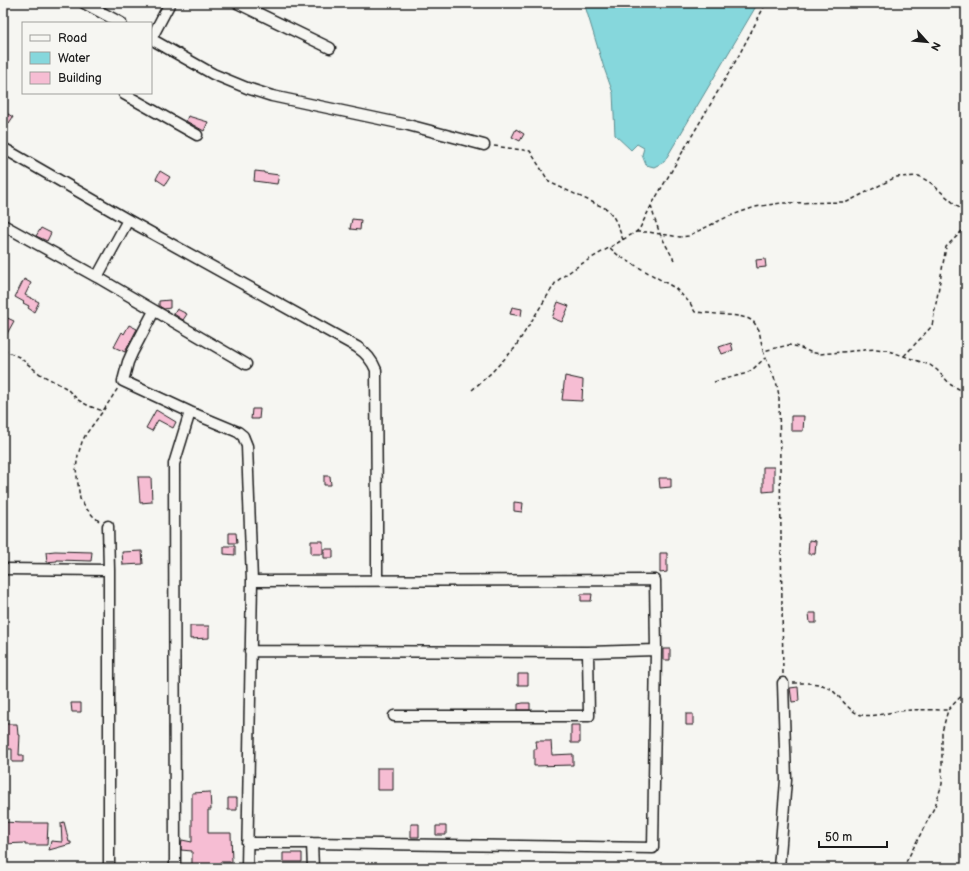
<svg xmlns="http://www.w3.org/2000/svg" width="969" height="871" font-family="'Balsamiq Sans',sans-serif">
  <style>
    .water { fill: #86d7dc; stroke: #5c8c8f }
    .building { fill: #f6bdd3; stroke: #1c1c1c }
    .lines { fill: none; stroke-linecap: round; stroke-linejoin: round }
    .minor-casing { stroke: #1c1c1c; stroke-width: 13 }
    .path { stroke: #1c1c1c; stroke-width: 1.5; stroke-dasharray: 4 3; stroke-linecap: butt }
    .minor { stroke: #f6f6f2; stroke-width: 10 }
  </style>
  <rect width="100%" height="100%" fill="#f6f6f2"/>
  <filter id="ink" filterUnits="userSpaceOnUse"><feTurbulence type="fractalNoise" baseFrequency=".025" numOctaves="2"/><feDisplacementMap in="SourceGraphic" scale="8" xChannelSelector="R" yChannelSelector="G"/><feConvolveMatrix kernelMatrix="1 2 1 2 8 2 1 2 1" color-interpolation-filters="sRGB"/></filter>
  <g filter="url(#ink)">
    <!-- water -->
    <path class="water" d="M583,3H758L664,162L654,167L646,165L642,155L644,148L637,144L631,150L615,135L613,93L604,68L586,9Z"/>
    <!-- building -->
    <path class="building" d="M3,111L13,117L9,123L3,119Z
      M188,116L208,122L204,131L186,121Z
      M516,129L524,134L520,141L512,137Z
      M160,171L170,177L165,185L156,179Z
      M255,171L264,172V173L279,175L277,184L254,181Z
      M352,219L361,220L360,230L350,229Z
      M41,228L51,233L47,241L36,236Z
      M765,259L766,267L757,268L756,260Z
      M24,279L31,283L25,295L39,302L34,312L28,308L29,306L23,303L24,302L15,297Z
      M170,300V308L164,309L159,306V301Z
      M558,302L569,306L562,322L552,318Z
      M512,307L522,309L521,316L510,314Z
      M177,309L187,314L183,320L174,314Z
      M3,316L14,321L3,341Z
      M129,325L137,329L125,352L114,347L122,332L124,334Z
      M731,343L733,350L722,354L719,347Z
      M565,376L583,380L582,401L562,400Z
      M252,409H260L259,419H251Z
      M156,410L176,422L173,428L158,420L152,431L146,428Z
      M791,416H804L803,431H791Z
      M763,467H774V491L763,492Z
      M324,476H330L331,485H324Z
      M138,477H151L152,502L140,503Z
      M659,478H671V487L660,488Z
      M514,502L523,503L522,512L514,511Z
      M229,533H236L237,543H229Z
      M809,540L816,541L815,554H808Z
      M311,541H323V554H311Z
      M224,546H235V555L224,554Z
      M324,549H333V558H324Z
      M55,551L92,552L91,561L57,560V561L47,562L46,552Z
      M142,551L143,564L123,565L122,552Z
      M660,553H667V572L660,573Z
      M581,594H592L591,601H581Z
      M809,613H816V623H810Z
      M190,626H209V638L190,639Z
      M663,649H670V660H663Z
      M518,674H528V685H518Z
      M798,687L799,701L792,702L790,688Z
      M71,703H81V712H72Z
      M523,703H530V710H518V704Z
      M686,714H693V725H686Z
      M3,724H17L18,735H20L19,755H23V762H12V749H3Z
      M571,725H580V743H571Z
      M536,741H551L552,755L573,754V765L534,766V749H537Z
      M377,768H393V790H377Z
      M210,792L211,810H208V833H231L232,862H220V868H192V851L181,850V846L182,840L192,842V793Z
      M228,798H237V810H228Z
      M3,822L22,823H48L47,845H25V843L3,844Z
      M64,822L69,842H71V844L49,850L51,841L62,842L61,823Z
      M411,824H419V837H411Z
      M436,826H446V835H436Z
      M283,853H302V862H283Z"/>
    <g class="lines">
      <!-- minor casing -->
      <g class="minor-casing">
        <path id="minor" d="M84,3L121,23
          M237,3L330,48
          M151,39L213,74L247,88L272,96L408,125L484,145
          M151,39L170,3
          M125,93L124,94L197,135
          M3,148L128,220L357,347C366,353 372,360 376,370L377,519V580
          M3,225L97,277L246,364
          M97,277L128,220
          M154,311L132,353L128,362L123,381L190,412L238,432L243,436L247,446L252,581L247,868
          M108,526L109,570
          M3,569L109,570V868
          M250,651L588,652L656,650
          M394,716H589L588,652
          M247,843H312L653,848L656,650L655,580L252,581
          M312,843L313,868
          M175,868L174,464L190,412
          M779,868L786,780L783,683"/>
      </g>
      <!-- path -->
      <path class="path" d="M494,146L530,151L549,182L607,209C616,218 619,229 623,240
        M651,206L655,220L660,234L674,260
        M636,232H648L680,237L688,236L727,217L755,207L781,203L847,202L896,177L919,176L931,183L966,214
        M610,248L619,256L675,288L690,303L695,312L739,316L747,318L753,321L759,330L763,351L789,345L799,347L810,352L820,354L876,349L886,350L930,365L937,370L951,385L959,389L966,391
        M3,350L19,357L40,374L66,388L78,400L89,406L103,411
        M763,351L777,385L779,396L783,674
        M904,356L932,326L946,247L962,231L966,215
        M714,382L744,374L752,370L765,358
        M472,390L491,373L514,349L556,282L565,275L578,266L636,232L640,228L651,206L738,57L766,3
        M99,521L93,516L85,507L80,499L76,469L78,455L82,442L86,434L103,411L118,388
        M793,683C805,683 819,682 829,688C840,695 849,713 862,715C874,717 887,713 899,711C915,709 932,710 948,710
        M903,868L935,806L942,784V732L948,710L966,691"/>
      <!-- minor -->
      <use href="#minor" class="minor"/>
    </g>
  </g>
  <!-- margin -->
  <rect width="969" height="871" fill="none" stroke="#f6f6f2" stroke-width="16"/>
  <rect x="8" y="8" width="953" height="855" fill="none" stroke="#1c1c1c" stroke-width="1.5" filter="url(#ink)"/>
  <!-- legend -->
  <rect x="22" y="22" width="130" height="72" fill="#f6f6f2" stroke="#9f9f9c"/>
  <rect x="30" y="35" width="20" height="6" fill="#f6f6f2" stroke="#9f9f9c"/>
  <text x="58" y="42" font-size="12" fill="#1c1c1c">Road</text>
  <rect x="30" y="52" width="20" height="12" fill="#86d7dc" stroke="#9f9f9c"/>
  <text x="58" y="62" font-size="12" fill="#1c1c1c">Water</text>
  <rect x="30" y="72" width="20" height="12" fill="#f6bdd3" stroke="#9f9f9c"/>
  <text x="58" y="82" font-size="12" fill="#1c1c1c">Building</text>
  <!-- north arrow -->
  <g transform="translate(927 42) rotate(117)" stroke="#f6f6f2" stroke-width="3" paint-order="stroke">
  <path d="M0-3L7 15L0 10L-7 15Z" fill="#1c1c1c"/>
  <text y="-6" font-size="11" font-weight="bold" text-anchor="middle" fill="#1c1c1c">N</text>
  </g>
  <!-- scale -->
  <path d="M819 841v6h68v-6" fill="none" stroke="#1c1c1c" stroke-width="2"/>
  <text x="825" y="841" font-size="12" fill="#1c1c1c" stroke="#f6f6f2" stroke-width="3" paint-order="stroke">50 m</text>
</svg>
